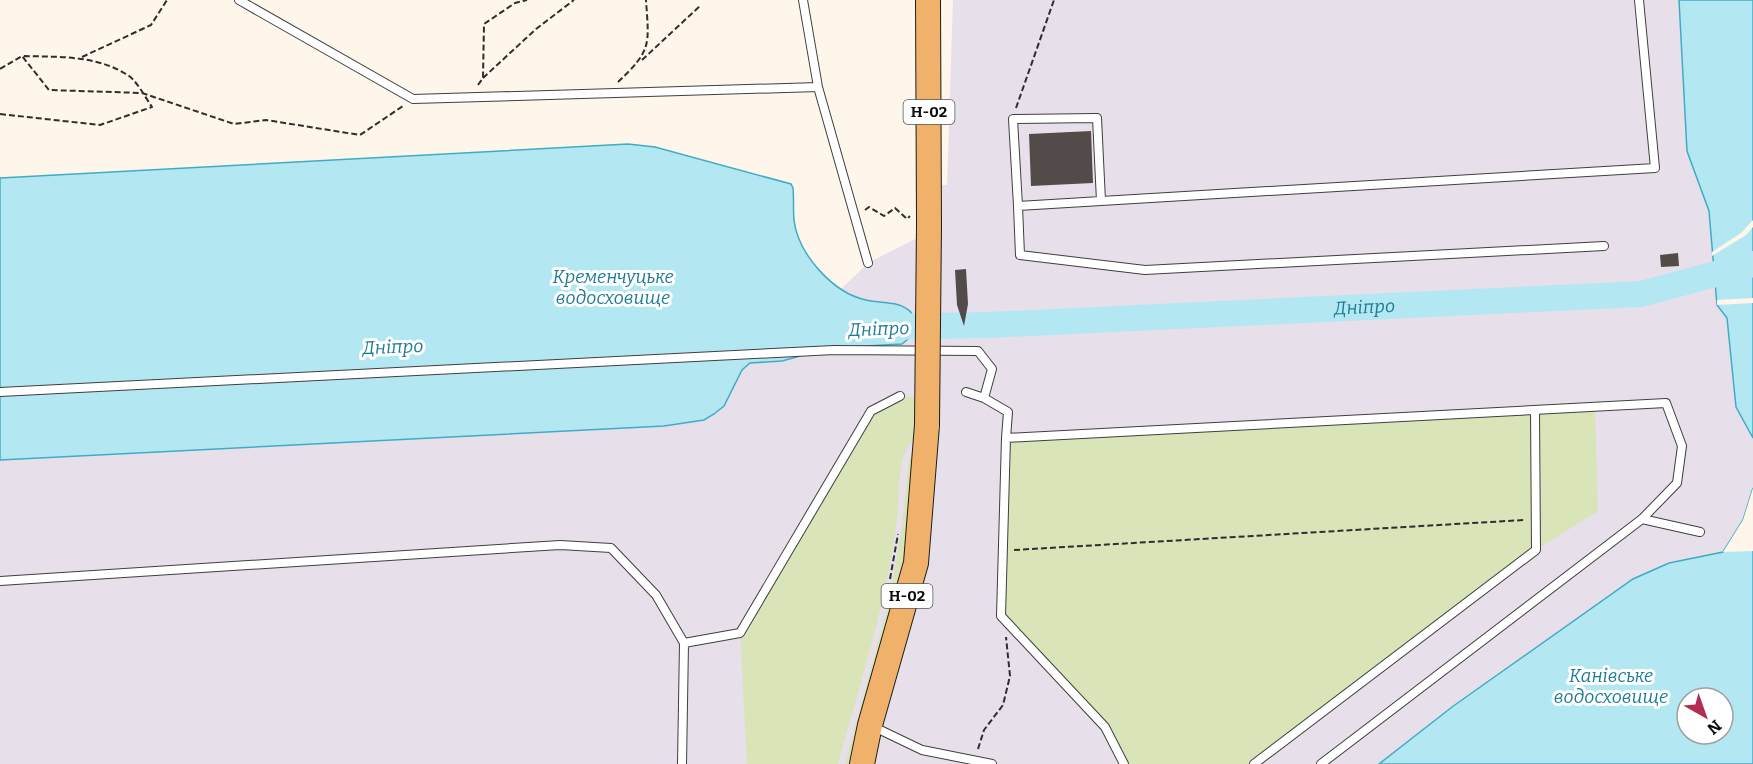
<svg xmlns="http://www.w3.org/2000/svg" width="1753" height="764" font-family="Bitter,serif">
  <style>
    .industrial { fill: #e7e0ea }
    .green { fill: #d9e5b8 }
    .water { fill: #b3e8f2; stroke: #3facc4; stroke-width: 1.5; fill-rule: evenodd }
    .pier { fill: #fef6eb }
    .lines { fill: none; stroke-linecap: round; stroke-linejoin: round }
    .river { stroke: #b3e8f2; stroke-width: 26 }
    .building { fill: #534b49 }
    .service-casing { stroke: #3f3f3f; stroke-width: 10 }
    .primary-casing { stroke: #1d1d1d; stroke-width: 26 }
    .path { stroke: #2e2e2e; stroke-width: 2; stroke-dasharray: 6 3; stroke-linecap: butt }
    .service { stroke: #fff; stroke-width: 8 }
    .primary { stroke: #f0b26a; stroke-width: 24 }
    .primary-bridge-casing { stroke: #1d1d1d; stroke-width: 26; stroke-linecap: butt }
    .primary-bridge { stroke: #f0b26a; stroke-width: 24 }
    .labels { text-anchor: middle; stroke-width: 6; stroke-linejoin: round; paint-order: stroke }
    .shield { fill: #fff; stroke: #555; stroke-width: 1.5 }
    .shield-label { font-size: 15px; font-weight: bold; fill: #0c0c0c }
    .water-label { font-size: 18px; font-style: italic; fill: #1e7b95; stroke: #fff }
  </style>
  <rect width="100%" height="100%" fill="#fef6eb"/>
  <!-- industrial -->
  <path class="industrial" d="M953,0H1679L1687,151L1709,211L1717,305L1727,318L1736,407L1753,438V491L1743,520L1723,552L1669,563L1633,579L1452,707L1379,764H0V460L664,426L704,420L714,414L724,406L742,369L750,363L782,361L830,348L902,344L908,309L864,300L840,290L868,263L915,239L929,225V185H947Z"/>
  <!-- green -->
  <path class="green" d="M900,396L915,398V437C897,456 900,485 898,510C890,592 860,684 838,764H747L740,633L871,411Z
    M1595,407L1598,511L1536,550L1254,764H1124L1105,727L1001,616L1006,438Z
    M914,453L913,507L903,565L852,764H845L888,605L902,526L909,458Z"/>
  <!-- water -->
  <path class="water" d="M1679,0H1753V438L1736,407L1727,318L1717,305L1709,211L1687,151Z
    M628,144L655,147L791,184L793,188C794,198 793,210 794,220C798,254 833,293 866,300C878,303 896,301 907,309C916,314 914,325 914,334L902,344L830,348L782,361L750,363L742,370L724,406L714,414L704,420L664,426L0,460V178Z
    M1753,488V764H1379L1452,707L1633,579L1669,563L1723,552L1743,520ZM1687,698H1723V734H1687Z"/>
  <!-- pier -->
  <path class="pier" d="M1753,220V227L1746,235L1712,256V252L1741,233Z
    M1753,298V303L1717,305V300Z
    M1753,488V551L1723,552L1743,520Z"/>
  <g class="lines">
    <!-- river -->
    <path class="river" id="s1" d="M879,327L988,325L1641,294L1753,264"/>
  </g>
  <!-- building -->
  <path class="building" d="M1091,131L1093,183L1031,186L1029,134Z
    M1678,253L1679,266L1661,267L1660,255Z
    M966,269L968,304L964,326L957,305L955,270Z"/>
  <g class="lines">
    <!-- service casing -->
    <g class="service-casing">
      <path id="service" d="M239,0L413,99L818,87
        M803,0L818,87L868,263
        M1101,201L1097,118L1013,119L1018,206L1101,201L1655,168L1639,0
        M1018,206L1020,255L1145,270L1604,246
        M0,392L834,350L978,351L992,369L984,398
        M966,392L984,398L1008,412L1006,438
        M1642,519L1700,532
        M0,581L560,545L611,548L656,595L684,643L682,764
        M684,643L740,633L871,411L900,396
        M874,727L922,750L992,764
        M1124,764L1105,727L1001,616L1006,438L1666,403L1682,446L1677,483L1642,519L1321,764
        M1254,764L1536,550L1535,410"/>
    </g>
    <!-- primary casing -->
    <g class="primary-casing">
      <path id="primary" d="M928,0L929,225
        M862,764L870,725L916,563L927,425"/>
    </g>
    <!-- path -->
    <path class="path" d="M82,57L151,25L167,0
      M642,60L701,5
      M0,69L22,56
      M483,78L536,29L574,0
      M618,82C652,50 649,45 646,0
      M478,85L483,78L484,24L515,3L527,0
      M1016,108L1054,0
      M0,114L100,125L152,107C145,97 136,79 126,74C95,55 57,57 22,56L49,90L142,93L234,124L266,120L360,135L403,106
      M865,210L869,207L884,216L895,208L907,219L910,216
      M1014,550L1524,520
      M890,579L898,534
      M978,749L984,730L1003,705L1010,676L1006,637"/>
    <!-- service -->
    <use href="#service" class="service"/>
    <!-- primary -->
    <use href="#primary" class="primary"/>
    <!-- primary-bridge casing -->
    <g class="primary-bridge-casing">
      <path id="primary-bridge" d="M927,425L929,225"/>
    </g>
    <!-- primary-bridge -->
    <use href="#primary-bridge" class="primary-bridge"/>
  </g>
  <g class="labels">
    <!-- shield labels -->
    <g class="shield">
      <rect x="903.5" y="100" width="51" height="24" rx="4.5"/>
      <rect x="881.5" y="584" width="51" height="24" rx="4.5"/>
    </g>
    <g class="shield-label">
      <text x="929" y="117">Н-02</text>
      <text x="907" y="601">Н-02</text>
    </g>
    <!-- water labels -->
    <g class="water-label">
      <text x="613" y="283">Кременчуцьке<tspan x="613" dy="21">водосховище</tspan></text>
      <text dy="6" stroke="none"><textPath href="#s1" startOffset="486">Дніпро</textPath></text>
      <text transform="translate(879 329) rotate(-2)" y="6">Дніпро</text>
      <text transform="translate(393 347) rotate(-2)" y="6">Дніпро</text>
      <text x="1611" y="682">Канівське<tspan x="1611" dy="21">водосховище</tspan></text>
    </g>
  </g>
  <!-- north arrow -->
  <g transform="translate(1705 716) rotate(140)"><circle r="28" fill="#ffffff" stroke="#9e9e9e" stroke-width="1.5"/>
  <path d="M0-4.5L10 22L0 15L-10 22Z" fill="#b22d51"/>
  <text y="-9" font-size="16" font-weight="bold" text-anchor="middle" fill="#0c0c0c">N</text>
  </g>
</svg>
